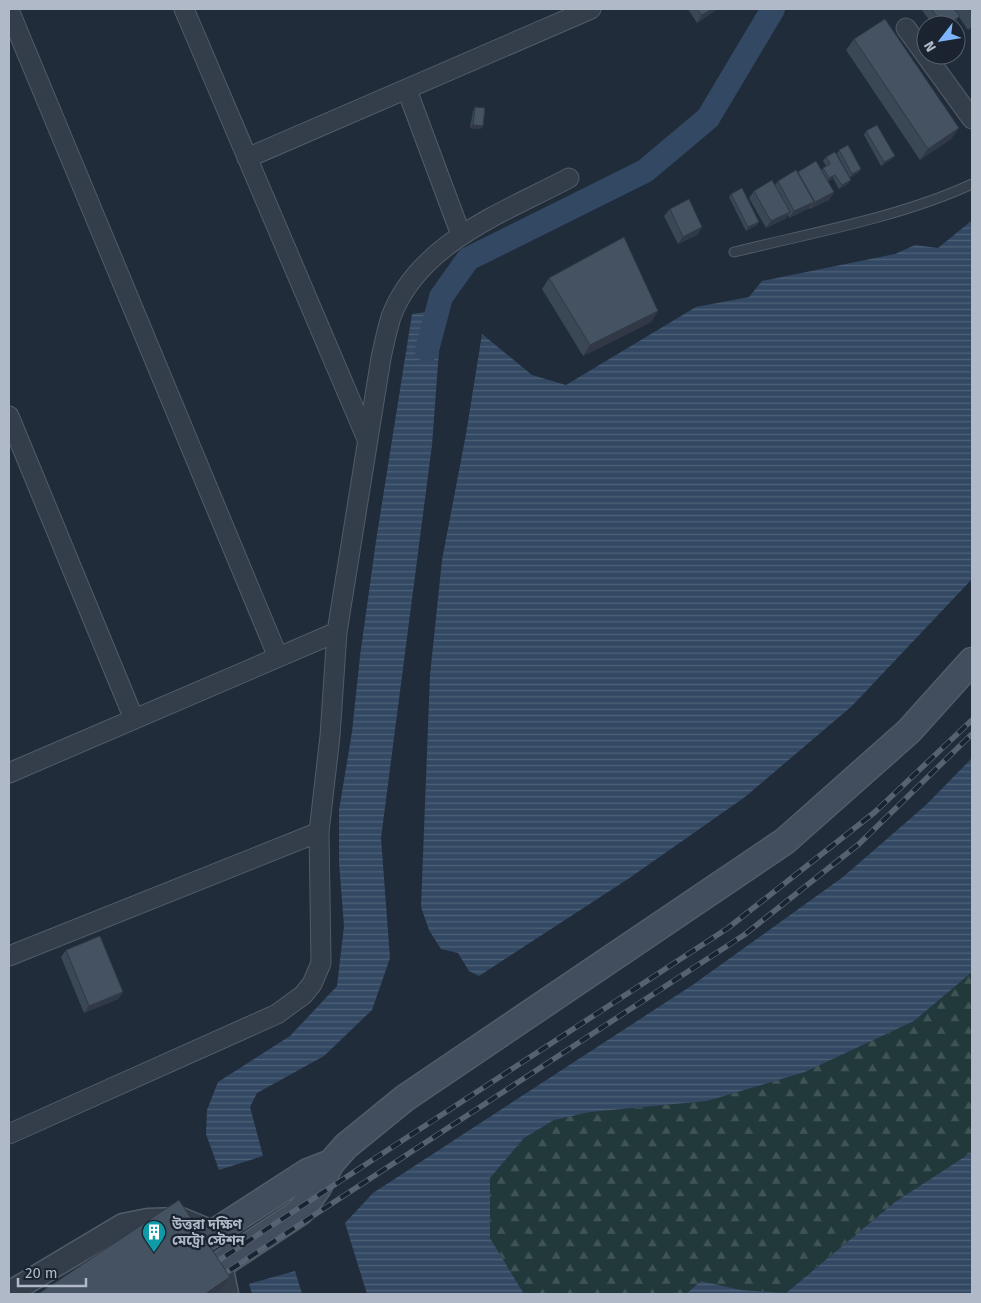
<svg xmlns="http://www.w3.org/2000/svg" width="981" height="1303" font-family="'Fira Sans','Noto Sans Bengali',sans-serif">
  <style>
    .forest { fill: url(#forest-firs) }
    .water { fill: url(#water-rules) }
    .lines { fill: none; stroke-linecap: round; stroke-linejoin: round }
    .canal { stroke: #334963; stroke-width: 24 }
    .service-casing { stroke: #525c68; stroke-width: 11 }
    .minor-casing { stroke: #525c68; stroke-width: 21 }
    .tertiary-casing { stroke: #525c68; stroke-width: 25 }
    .secondary-casing { stroke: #525c68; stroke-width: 29 }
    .service { stroke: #343e4b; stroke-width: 9 }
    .minor { stroke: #343e4b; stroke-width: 19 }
    .tertiary { stroke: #343e4b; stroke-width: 22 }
    .secondary { stroke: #424d5e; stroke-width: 26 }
    .rail-casing { stroke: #566272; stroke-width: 5.5 }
    .rail { stroke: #1a232f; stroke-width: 4; stroke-dasharray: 11; stroke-linecap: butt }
    .wall { fill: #3a4754 }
    .shaded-wall { fill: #303945 }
    .building { fill: #445262; stroke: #303945 }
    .labels { text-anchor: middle; stroke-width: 4.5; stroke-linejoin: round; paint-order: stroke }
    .poi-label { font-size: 14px; font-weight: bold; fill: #afb9c7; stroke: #1a232f; text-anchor: start }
  </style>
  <defs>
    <pattern id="forest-firs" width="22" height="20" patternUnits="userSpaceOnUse" patternTransform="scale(1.25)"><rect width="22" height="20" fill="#22393b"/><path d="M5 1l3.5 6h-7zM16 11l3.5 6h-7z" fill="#405456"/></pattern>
    <pattern id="water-rules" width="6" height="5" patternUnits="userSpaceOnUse" patternTransform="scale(1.25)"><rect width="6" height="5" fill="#334963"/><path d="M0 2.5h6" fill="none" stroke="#4e6178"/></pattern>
  </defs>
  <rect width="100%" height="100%" fill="#202c3a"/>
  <!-- forest -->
  <path class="forest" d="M972,972V1152L895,1202L785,1293L741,1290L701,1281L686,1294H524L490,1238V1178L524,1138L554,1120L590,1112L707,1101L805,1072L914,1021Z"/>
  <!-- water -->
  <path class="water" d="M970,222L972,223V579L852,706L745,797L628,879L479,976L469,971L458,953L441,949L429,930L421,907L430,675L442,560L466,434L482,334L532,375L566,385L696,307L749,297L762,281L895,254L915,245L938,248Z
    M426,312L441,324L432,445L381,838L390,958L372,1010L324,1056L257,1093L250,1107L263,1156L219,1170L206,1134L207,1110L218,1082L290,1036L337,986L344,926L339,862V810L352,732L360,656L376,541L412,314Z
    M972,758V972L914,1021L805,1072L707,1101L590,1112L554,1120L524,1138L490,1178V1238L524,1294H367L345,1223L373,1193L694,984L843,877L926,805Z
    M972,1152V1294H686L701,1281L741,1290L786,1293L895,1202Z
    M295,1271L302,1294H252L249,1284Z"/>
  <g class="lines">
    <!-- canal -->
    <path class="canal" d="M427,350L441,297L468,259L645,171L708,118L773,9"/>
    <!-- service casing -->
    <g class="service-casing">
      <path id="service" d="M734,252C811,233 901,217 972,184"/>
    </g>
    <!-- minor casing -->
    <g class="minor-casing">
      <path id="minor" d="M184,9L367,439
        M9,10L278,657
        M906,28L972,119
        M407,90L461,235
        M247,158L591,9
        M9,416L134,719
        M9,773L337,632
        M9,956L319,832
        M9,1134L277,1014L303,995L312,984L321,963L319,832L330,736L337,632L381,358C384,344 387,330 391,317C419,242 505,212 569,178"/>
    </g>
    <!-- tertiary casing -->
    <g class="tertiary-casing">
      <path id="tertiary" d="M221,1264L227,1294
        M9,1293L123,1225L148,1220L181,1219L215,1233"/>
    </g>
    <!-- secondary casing -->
    <g class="secondary-casing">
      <path id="secondary" d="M119,1294L308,1172L331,1163
        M176,1294L300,1212L317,1189L331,1163L346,1146L405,1098L785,841L909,731L972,661"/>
    </g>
    <!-- service -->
    <use href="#service" class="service"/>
    <!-- minor -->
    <use href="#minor" class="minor"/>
    <!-- tertiary -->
    <use href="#tertiary" class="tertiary"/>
    <!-- secondary -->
    <use href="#secondary" class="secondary"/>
    <!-- rail casing -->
    <g class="rail-casing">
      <path id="rail" d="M207,1268L728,928L875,812L972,720
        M193,1294L744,935L859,844L972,734"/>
    </g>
    <!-- rail -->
    <use href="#rail" class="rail"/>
  </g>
  <!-- wall -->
  <path class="wall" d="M688,9H717L716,10L697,23Z
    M921,9H954L958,14L954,9H972V27L968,30L959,17L953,25H933Z
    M854,39L959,128L951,139L920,160L846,50Z
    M475,107L483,126L480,129L470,128L473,111Z
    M866,131L892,159L881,166L864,135Z
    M839,150L861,169L858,173L850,177L848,184L839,189L833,178L828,181L834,192L829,200L810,209L809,208L808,209L789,218L788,215L785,219L766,228L749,198L754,191L775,185L778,181L797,173L798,172L821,170L823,168L826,166L823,161L826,157L849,176L837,154Z
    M731,194L757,225L746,231L729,197Z
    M670,209L702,227L697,235L678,244L664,216Z
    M549,278L658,311L651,322L583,356L542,289Z
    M66,950L123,992L118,999L84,1013L61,957Z"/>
  <!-- shaded-wall -->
  <path class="shaded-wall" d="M712,9H717L716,10L697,23L702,15Z
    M960,16L953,25H948Z
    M473,125L483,126L480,129L470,128Z
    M959,128L951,139L920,160L928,149Z
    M895,156L892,159L881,166L884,162Z
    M861,169L858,173L850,178L852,174Z
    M835,175L833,178L827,182L829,178Z
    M851,180L848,184L839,189L842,185Z
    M834,192L829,200L810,209L815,202Z
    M814,202L808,209L789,218L794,211Z
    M790,212L785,219L766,228L771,221Z
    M759,222L757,225L746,231L748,227Z
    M702,227L697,235L678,244L683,237Z
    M658,311L651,322L583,356L590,345Z
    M123,992L118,999L84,1013L89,1006Z
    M230,1277L220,1291L216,1294H205Z"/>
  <!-- building -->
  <path class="building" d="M697,9H712L702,15Z
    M931,9H954L960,16L948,25H944Z
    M969,9H972V14Z
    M885,19L959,128L928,149L854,39Z
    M475,107L485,108L483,126L473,125Z
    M877,125L895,156L884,162L866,131Z
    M848,145L861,169L852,174L839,150Z
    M835,152L851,180L842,185L835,175L829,178L823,168L830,164L826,157Z
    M816,161L834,192L815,202L798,172Z
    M796,170L814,202L794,211L778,181Z
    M772,180L790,212L771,221L754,191Z
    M742,188L759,222L748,227L731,194Z
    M689,199L702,227L683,237L670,209Z
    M624,237L658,311L590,345L549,278Z
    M100,936L123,992L89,1006L66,950Z
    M179,1200L230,1277L205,1294H38Z"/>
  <!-- icons -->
  <defs>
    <g id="building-pin" transform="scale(1.25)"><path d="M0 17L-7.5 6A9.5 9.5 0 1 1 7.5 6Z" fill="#0f9aa8" stroke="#1a232f"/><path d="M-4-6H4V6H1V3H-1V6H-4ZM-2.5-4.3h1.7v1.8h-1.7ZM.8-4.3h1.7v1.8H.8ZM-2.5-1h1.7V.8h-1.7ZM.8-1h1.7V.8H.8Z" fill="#fff"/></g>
  </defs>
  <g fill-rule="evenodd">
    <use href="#building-pin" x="154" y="1232"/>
  </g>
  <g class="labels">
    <!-- poi labels -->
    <g class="poi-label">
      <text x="172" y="1229">উত্তরা দক্ষিণ<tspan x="172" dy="16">মেট্রো স্টেশন</tspan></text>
    </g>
  </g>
  <!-- border -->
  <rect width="981" height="1303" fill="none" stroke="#afb9c7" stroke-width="20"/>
  <!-- north arrow -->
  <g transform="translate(941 40) rotate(239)"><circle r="24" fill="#1a232f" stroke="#565f6c"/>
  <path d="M0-4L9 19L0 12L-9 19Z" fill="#7fb4fc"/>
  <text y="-8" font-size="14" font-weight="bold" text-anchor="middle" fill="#afb9c7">N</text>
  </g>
  <!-- scale -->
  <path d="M18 1278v8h68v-8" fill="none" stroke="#afb9c7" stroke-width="2.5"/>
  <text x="25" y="1278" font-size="15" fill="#afb9c7" stroke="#1a232f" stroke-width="4" paint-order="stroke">20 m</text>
</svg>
